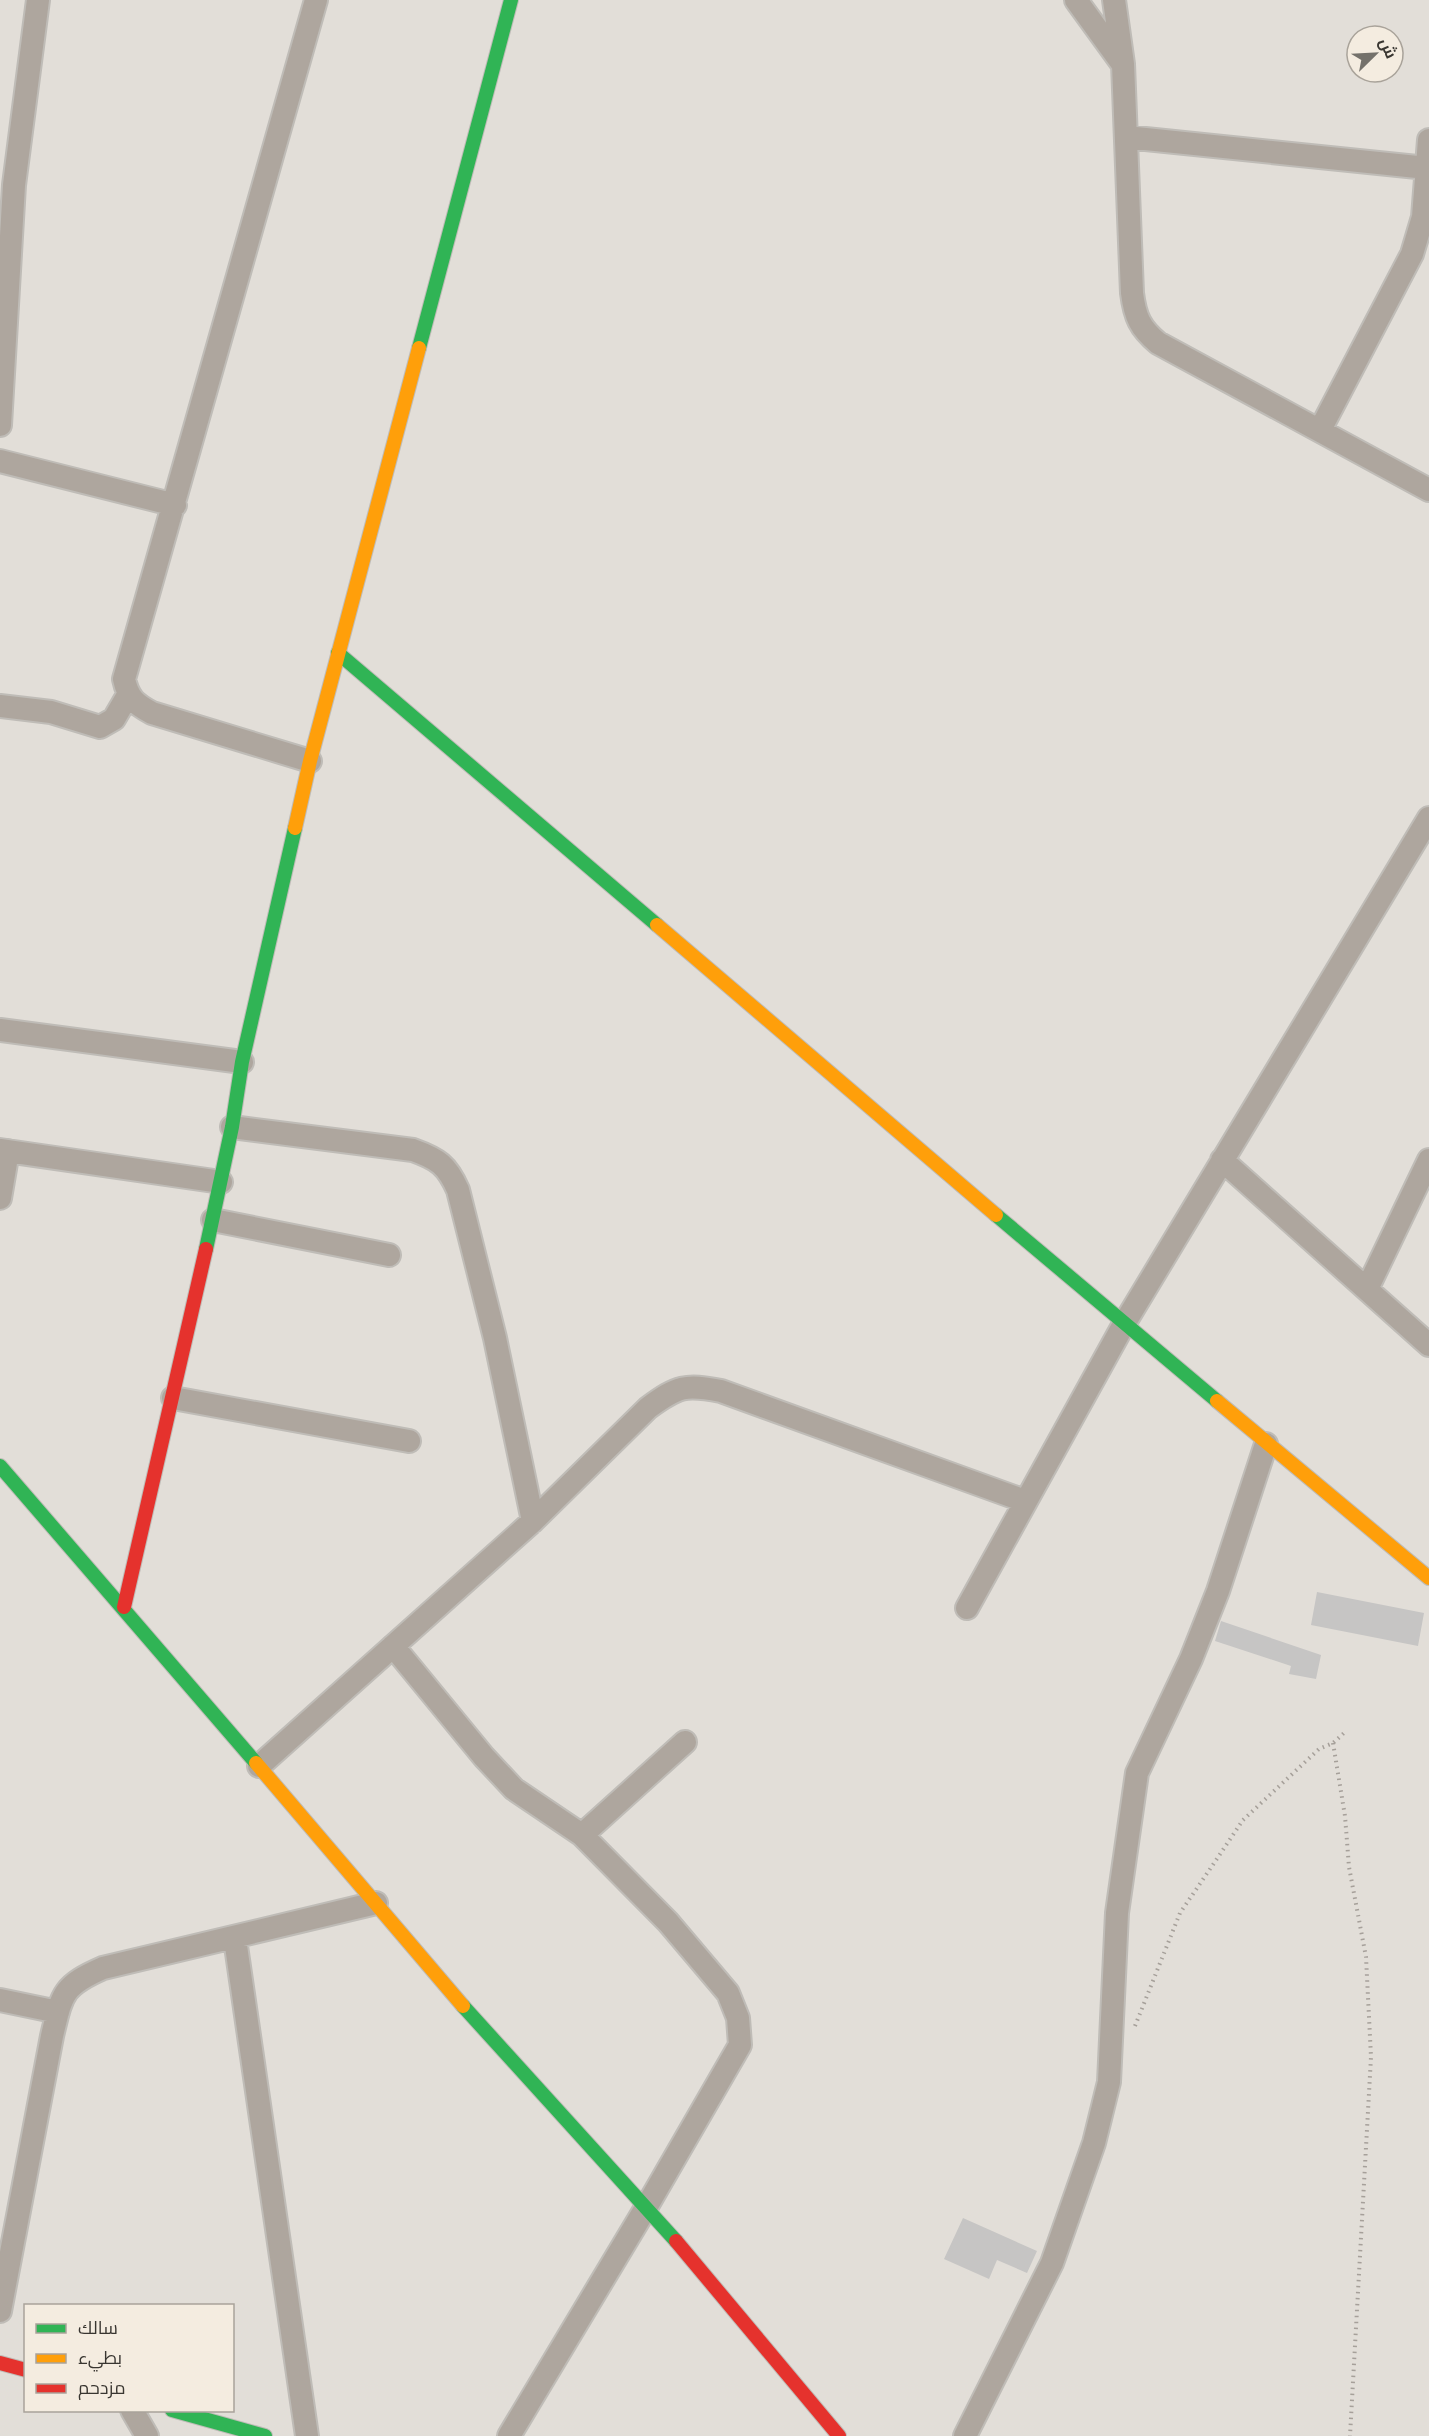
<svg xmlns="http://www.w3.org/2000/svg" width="1429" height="2436" font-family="Signika,Cairo,sans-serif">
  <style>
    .building { fill: #c6c5c4 }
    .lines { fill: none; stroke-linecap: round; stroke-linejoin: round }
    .street-casing { stroke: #bfbcb7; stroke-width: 26 }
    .fast-casing { stroke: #bfbcb7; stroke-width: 16 }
    .slow-casing { stroke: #bfbcb7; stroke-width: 16 }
    .jam-casing { stroke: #bfbcb7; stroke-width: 16 }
    .path { stroke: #a6a09a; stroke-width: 4; stroke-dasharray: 1.5 4.5; stroke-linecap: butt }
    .street { stroke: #aea69e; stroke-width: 22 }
    .fast { stroke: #30b455; stroke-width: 14 }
    .slow { stroke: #ff9f0a; stroke-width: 14 }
    .jam { stroke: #e5322d; stroke-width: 14 }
  </style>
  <rect width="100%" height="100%" fill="#e2ded8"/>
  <!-- building -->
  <path class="building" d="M1317,1592L1424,1613L1418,1646L1311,1625Z
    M1221,1621L1321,1655L1316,1679L1289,1674L1291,1666L1215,1641Z
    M963,2218L1037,2251L1027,2273L997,2260L989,2279L944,2259Z"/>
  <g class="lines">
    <!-- street casing -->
    <g class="street-casing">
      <path id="street" d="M1076,0L1121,62
        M1114,0L1123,64L1132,293C1135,317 1140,328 1158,343L1429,490
        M1126,137L1427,168
        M0,425L14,185L38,0
        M1320,430L1412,254L1423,217L1429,140
        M0,461L175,505
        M0,706L51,712L100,727L114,719L128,695
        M310,761L152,713C135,704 128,698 124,679L316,0
        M0,1030L242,1062
        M232,1127L413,1150C438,1159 447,1165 458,1190L495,1338L533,1521
        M0,1150L221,1182
        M1222,1160L1429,1345
        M0,1198L8,1151
        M213,1220L389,1255
        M1367,1289L1429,1160
        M173,1398L409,1441
        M967,1608L1124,1324L1429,818
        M393,1646L484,1757L514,1789L582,1835L668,1922L728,1993L738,2018L740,2045L647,2206L509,2436
        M259,1766L533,1521L648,1408C678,1386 685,1384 721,1391L1025,1501
        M582,1835L685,1742
        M235,1939L307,2436
        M0,2000L58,2012
        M0,2311L52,2036C62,1994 62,1986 103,1968L376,1903
        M132,2410L147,2436
        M965,2436L1052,2263L1094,2143L1109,2082L1117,1913L1137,1773L1191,1659L1218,1591L1266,1444"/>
    </g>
    <!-- fast casing -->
    <g class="fast-casing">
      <path id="fast" d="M419,348L511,0
        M338,653L657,925
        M996,1215L1217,1401
        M206,1249L232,1127L242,1062L295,828
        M0,1466L256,1763
        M463,2006L676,2241
        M172,2410L265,2436"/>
    </g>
    <!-- slow casing -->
    <g class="slow-casing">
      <path id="slow" d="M295,828L310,761L419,348
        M657,925L996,1215
        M1217,1401L1429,1578
        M256,1763L463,2006"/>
    </g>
    <!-- jam casing -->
    <g class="jam-casing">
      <path id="jam" d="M124,1607L206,1249
        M676,2241L839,2436
        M0,2363L26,2370"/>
    </g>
    <!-- path -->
    <path class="path" d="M1333,1743L1345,1816L1349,1867L1366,1957L1371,2057L1350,2436
      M1135,2026L1180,1913L1208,1872L1243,1820L1319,1749L1333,1743L1344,1733"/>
    <!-- street -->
    <use href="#street" class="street"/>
    <!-- fast -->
    <use href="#fast" class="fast"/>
    <!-- slow -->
    <use href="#slow" class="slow"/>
    <!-- jam -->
    <use href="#jam" class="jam"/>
  </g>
  <!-- legend -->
  <rect x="24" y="2304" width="210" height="108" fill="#f4ece0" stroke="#a9a39a" stroke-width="1.5"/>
  <rect x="36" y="2324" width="30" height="9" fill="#30b455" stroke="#a9a39a" stroke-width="1.5"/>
  <text x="78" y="2334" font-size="18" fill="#393631">سالك</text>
  <rect x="36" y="2354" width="30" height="9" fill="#ff9f0a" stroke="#a9a39a" stroke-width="1.5"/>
  <text x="78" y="2364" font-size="18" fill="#393631">بطيء</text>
  <rect x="36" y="2384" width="30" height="9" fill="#e5322d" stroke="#a9a39a" stroke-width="1.5"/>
  <text x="78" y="2394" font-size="18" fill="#393631">مزدحم</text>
  <!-- north arrow -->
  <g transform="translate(1375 54) rotate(66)"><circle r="28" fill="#f4ece0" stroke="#a9a39a" stroke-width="1.5"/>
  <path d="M0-4.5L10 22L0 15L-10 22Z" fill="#74716b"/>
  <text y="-9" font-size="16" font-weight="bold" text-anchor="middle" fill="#393631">ش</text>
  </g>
</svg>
